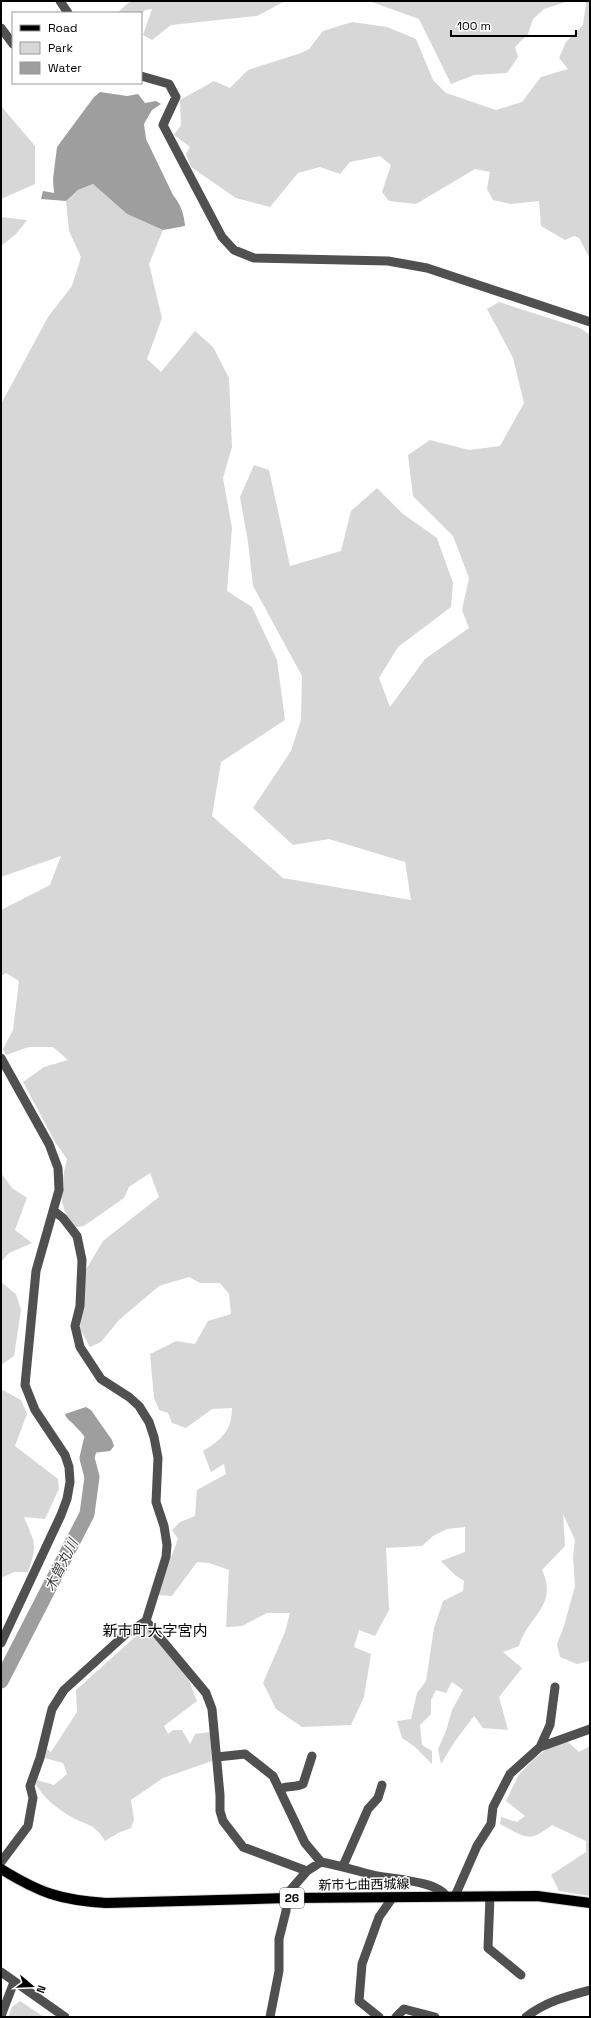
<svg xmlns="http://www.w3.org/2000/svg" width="591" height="2018" font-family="'Space Grotesk','Noto Sans JP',sans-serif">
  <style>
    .green { fill: #d7d7d7 }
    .water { fill: #9e9e9e }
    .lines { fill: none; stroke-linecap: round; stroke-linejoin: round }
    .river { stroke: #9e9e9e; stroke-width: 15 }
    .major-casing { stroke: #dbdbdb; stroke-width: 12 }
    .minor { stroke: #505050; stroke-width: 9 }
    .major { stroke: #000; stroke-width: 10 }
    .labels { text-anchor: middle; stroke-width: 3; stroke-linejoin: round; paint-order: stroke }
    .shield { fill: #fff; stroke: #4c4c4c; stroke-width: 1 }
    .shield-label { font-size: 12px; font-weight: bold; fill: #000 }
    .street-label { font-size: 13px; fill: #000; stroke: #fff }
    .water-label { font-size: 14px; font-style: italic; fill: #3f3f3f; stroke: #fff }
    .quarter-label { font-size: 15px; fill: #000; stroke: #fff }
  </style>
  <rect width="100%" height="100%" fill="#fff"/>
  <!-- green -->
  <path class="green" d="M135,1H285L257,16L171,25L152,40L143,35L152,9L145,10L141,14L117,13L128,3Z
    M369,1H569L544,9L533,19L528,34L515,47L518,57L507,73L474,75L451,84L419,19Z
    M584,1H590V259L579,238L574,236L565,240L541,226L539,201L511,204L493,200L487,189L490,172L475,169L416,204L389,201L382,192L391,165L380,156L350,162L340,174L320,167L298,173L270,207L236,198L191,167L186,154L190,147L174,135L181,125L180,100L214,81L230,88L248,70L301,53L309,49L323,31L352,22L387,27L416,39L433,80L446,93L496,110L522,102L541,77L568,69L559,58L566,42L583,25L586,3Z
    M1,106L35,146V184L1,199Z
    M93,184L127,214L163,230L149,264L162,318L147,359L161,372L195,331L213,347L229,378L232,447L223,478L232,528L227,591L252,607L277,660L285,720L221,762L212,816L283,878L411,900L405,862L329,839L293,845L253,808L291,751L301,720L302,676L253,586L248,542L240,497L254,465L269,470L290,566L341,551L351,511L377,488L403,514L437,538L453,583L451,607L398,647L379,678L390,707L425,659L469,628L462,610L469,578L453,536L413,496L408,455L430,440L469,450L500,446L524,403L513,358L487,309L499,302L580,328L590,335V1661L577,1664L560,1657L557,1644L564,1626L575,1586L573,1557L575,1540L563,1514L565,1546L542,1570C559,1606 527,1617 519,1646L503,1652L522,1668L499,1697L508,1730L483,1728L474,1716L455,1741L441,1764L438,1749L446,1731L452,1710L463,1690L452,1682L446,1693L436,1690L431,1700V1714L420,1725L422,1745L432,1751V1764L414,1746L402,1738L397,1721L411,1719L417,1693L426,1681L434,1628L443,1601L463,1591L464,1581L455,1575L441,1561L465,1552V1527L447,1529L433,1536L422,1546L386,1548L389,1610L375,1636L359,1630L354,1647L371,1654L364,1697L351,1725L302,1727L276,1709L263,1683L285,1632L290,1613H267L242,1626L226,1627L229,1570L209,1563L197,1562L172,1596L157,1595L178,1539L172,1530L180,1522L195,1516L197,1490L226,1474L224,1464L211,1472L203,1451C221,1440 232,1431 232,1408L212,1409L186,1428L172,1423L168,1413L159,1410L154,1398L150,1354L176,1341L195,1344L208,1321L231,1314L229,1294L220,1283H200L189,1277L159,1286L119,1320L101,1342L90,1347L80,1329L85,1271L103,1241L159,1197L150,1173L129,1187L124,1198L84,1226L76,1227C55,1206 61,1186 67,1159L55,1142L23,1082L44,1067L68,1060L53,1047H29L6,1055L3,1049L13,1030L19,981L6,973L1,976V910L50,885L61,856L1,877V404L48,317L72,286L81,257L69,231L66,201L78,190Z
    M1,217L27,220L16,234L1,246Z
    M1,1173L12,1188L27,1198L15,1230L32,1243L9,1253L1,1262Z
    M1,1282L16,1294L21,1310L14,1356L1,1365Z
    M1,1389L21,1400L27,1414L15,1446L58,1479L59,1489L45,1519L24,1517C35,1545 38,1542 28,1572H14L1,1578Z
    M144,1629L148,1630L188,1678L197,1701L164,1726L168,1734L173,1730H182L190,1744L195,1734L210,1732L212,1761L163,1778L131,1800L134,1819L131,1828L118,1833L105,1841C95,1823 86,1826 70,1816C56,1808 45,1799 36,1785L37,1780L54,1785L67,1774L63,1763L45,1758L47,1749L51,1752L77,1712L76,1690Z
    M568,1742L579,1752L590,1746V1896L559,1891L551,1875L586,1852V1841L552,1825C528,1844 525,1837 500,1824L501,1817L517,1822L525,1816L506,1801L519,1774L534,1759L553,1744Z
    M20,2001L44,2017H8L12,2007Z"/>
  <!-- water -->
  <path class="water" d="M100,92L127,96L138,94L145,103L156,101L161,104L152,110L144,124L146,139L173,195C181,205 184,214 185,226L163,230L127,214L93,184L78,190L66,201L41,199L43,191L54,193L53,179L57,147L94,97Z
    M86,1407L91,1410L112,1440L114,1446L110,1451L93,1453C90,1442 83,1434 75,1426C71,1421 67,1420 65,1414Z"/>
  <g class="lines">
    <!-- river -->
    <path class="river" d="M1,1681L87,1514L92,1477L87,1458L91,1441"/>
    <!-- major casing -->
    <g class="major-casing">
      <path id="major" d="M1,1869C40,1893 60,1900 106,1903L288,1898L537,1896L590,1903"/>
    </g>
    <!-- minor -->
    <path class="minor" d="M60,1L68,13
      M1,28L13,44
      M141,76L169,84L176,97L163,125L222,237L234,250L254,258L388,261L427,268L590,322
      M1,1058L49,1144L58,1168L59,1190L36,1271L25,1385L35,1410L65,1455L69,1467L70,1482L67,1499L61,1515L1,1643
      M146,1621L206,1693L212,1709L220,1795V1811L223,1821L243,1847L307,1871
      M540,1747L550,1725L555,1687
      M217,1757L245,1754L273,1776L305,1843L321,1862
      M280,1789C288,1785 295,1788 303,1784L312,1756
      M1,1862L28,1826L33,1798L30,1786L40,1758L52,1709L64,1690L127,1633L146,1621L166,1557L167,1545L164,1526L156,1502L158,1458L154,1437L149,1422L139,1406L129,1397L101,1379L80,1347L75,1326L80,1306L82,1260L77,1236L63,1218L54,1211
      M343,1866L368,1809L378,1798L382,1785
      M455,1896L477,1846L491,1824L493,1807L510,1774L540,1747L590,1729
      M490,1896L488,1948L521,1975
      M1,1972L65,2017
      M1,2016L14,1982
      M270,2017L279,1971V1939L286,1911L287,1894L307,1871L321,1862C338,1865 353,1870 369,1874C386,1879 437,1880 446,1896
      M379,2017L359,2001L362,1964L379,1917L393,1897
      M396,2017L404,2009L435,2017
      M526,2017C545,2002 567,1996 590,1990"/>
    <!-- major -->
    <use href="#major" class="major"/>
  </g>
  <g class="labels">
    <!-- shield labels -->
    <rect class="shield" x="280" y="1888" width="24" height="20" rx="3"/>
    <g class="shield-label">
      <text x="292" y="1902">26</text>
    </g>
    <!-- street labels -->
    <g class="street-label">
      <text transform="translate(364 1884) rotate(-1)" y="5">新市七曲西城線</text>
    </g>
    <!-- water labels -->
    <g class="water-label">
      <text transform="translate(61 1565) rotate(-63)" y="5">木曽丸川</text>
    </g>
    <!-- quarter labels -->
    <g class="quarter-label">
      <text x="155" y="1636">新市町大字宮内</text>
    </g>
  </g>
  <!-- border -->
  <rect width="591" height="2018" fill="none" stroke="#000000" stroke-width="4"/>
  <!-- legend -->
  <rect x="12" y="12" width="130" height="72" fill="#ffffff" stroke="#999999"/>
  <rect x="20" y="25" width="20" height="6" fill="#000000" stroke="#999999"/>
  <text x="48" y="32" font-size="12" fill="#000000">Road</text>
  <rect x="20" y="42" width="20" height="12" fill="#d7d7d7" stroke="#999999"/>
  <text x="48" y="52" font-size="12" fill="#000000">Park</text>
  <rect x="20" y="62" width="20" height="12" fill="#9e9e9e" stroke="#999999"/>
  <text x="48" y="72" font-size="12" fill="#000000">Water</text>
  <!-- north arrow -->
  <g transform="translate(32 1986) rotate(109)" stroke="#ffffff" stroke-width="3" paint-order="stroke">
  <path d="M0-3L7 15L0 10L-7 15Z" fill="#000000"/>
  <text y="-6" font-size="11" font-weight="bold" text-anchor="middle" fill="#000000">N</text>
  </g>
  <!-- scale -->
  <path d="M451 30v6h125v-6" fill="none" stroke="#000000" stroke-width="2"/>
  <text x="457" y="30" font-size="12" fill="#000000" stroke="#ffffff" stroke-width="3" paint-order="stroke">100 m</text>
</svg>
